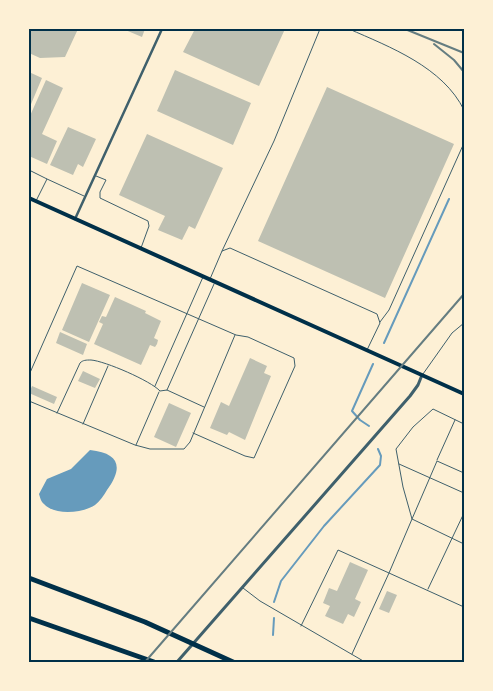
<svg xmlns="http://www.w3.org/2000/svg" width="493" height="691" font-family="'Titillium Web',sans-serif">
  <style>
    .water { fill: #669bbc }
    .lines { fill: none; stroke-linecap: round; stroke-linejoin: round }
    .stream { stroke: #669bbc; stroke-width: 2 }
    .building { fill: #bec0b2 }
    .service { stroke: #3f606c; stroke-width: 1 }
    .minor { stroke: #3f606c; stroke-width: 2.5 }
    .tertiary { stroke: #3f606c; stroke-width: 3 }
    .secondary { stroke: #003049; stroke-width: 4 }
    .motorway { stroke: #003049; stroke-width: 5 }
    .rail { stroke: #657d81; stroke-width: 2 }
    .neatline { fill: none; stroke: #003049; stroke-width: 2 }
  </style>
  <rect width="100%" height="100%" fill="#fdf0d5"/>
  <!-- water -->
  <path class="water" d="M90,450C119,453 124,467 107,490C104,495 100,501 95,505C83,513 55,516 44,504C41,502 40,497 39,494L47,479L71,469Z"/>
  <g class="lines">
    <!-- stream -->
    <path class="stream" d="M384,343L449,199
      M369,426L360,420L352,411L373,364
      M274,602L281,581L324,526L380,465L381,456L378,449
      M273,635L274,618"/>
  </g>
  <!-- building -->
  <path class="building" d="M29,29H78L65,57L40,58L29,53Z
    M123,29H145L142,37Z
    M195,29H285L259,86L183,52Z
    M175,70L251,103L233,145L157,111Z
    M29,72L42,78L29,109Z
    M46,80L63,88L42,134L57,141L47,164L29,156V118Z
    M327,87L454,144L385,298L258,241Z
    M68,127L96,139L83,167L78,164L73,175L50,165Z
    M147,134L223,168L195,229L189,226L182,240L158,230L165,216L119,195Z
    M82,283L110,295L89,342L62,330Z
    M115,297L146,311L145,313L161,321L154,338L158,340L157,344L155,347L150,345L141,365L94,344L103,324L99,322L102,316L106,317Z
    M60,332L87,344L83,355L56,343Z
    M250,358L267,366L264,373L271,376L245,440L229,432L227,435L210,428L221,402L229,406Z
    M83,371L100,379L95,388L78,381Z
    M32,386L57,397L54,404L29,393Z
    M169,403L191,413L176,447L154,437Z
    M350,562L368,570L355,599L361,602L354,617L348,614L343,624L325,616L330,606L323,603L329,588L337,591Z
    M387,591L397,595L389,613L379,609Z"/>
  <g class="lines">
    <!-- service -->
    <path class="service" d="M349,29C390,47 443,67 464,110
      M29,170L47,179L36,201
      M96,176L106,180L100,192V198L148,221L149,226L141,248
      M47,179L84,196
      M222,251L274,141L320,29
      M210,279L222,251L230,248L377,314L380,323L367,350
      M380,322L389,310L464,143
      M423,374L452,333L464,323
      M29,375L77,266L236,335L248,337L294,358L295,366L254,458L245,456L193,433
      M155,386L203,277
      M167,390L214,284
      M29,401L135,445L150,449H184L190,442L235,335
      M57,413L80,363C83,360 86,360 91,360C105,361 151,381 160,391L167,390L204,407
      M83,424L108,366
      M464,424L433,409L413,427L396,449L403,487L412,519L389,573L464,607
      M136,445L159,392
      M437,460L455,420
      M399,464L464,493
      M464,473L437,461L412,519L464,544
      M243,588L260,601L365,662
      M428,589L464,513
      M301,626L338,550L389,573L352,654"/>
    <!-- minor -->
    <path class="minor" d="M75,219L162,29"/>
    <!-- tertiary -->
    <path class="tertiary" d="M177,662L410,396L418,385L422,375"/>
    <!-- secondary -->
    <path class="secondary" d="M29,198L464,394"/>
    <!-- motorway -->
    <path class="motorway" d="M29,578L145,622L233,662
      M29,618L154,662"/>
    <!-- rail -->
    <path class="rail" d="M405,29L464,53
      M434,44L454,60L464,72
      M145,662L464,294"/>
  </g>
  <!-- border -->
  <rect width="493" height="691" fill="none" stroke="#fdf0d5" stroke-width="60"/>
  <rect x="30" y="30" width="433" height="631" class="neatline"/>
</svg>
